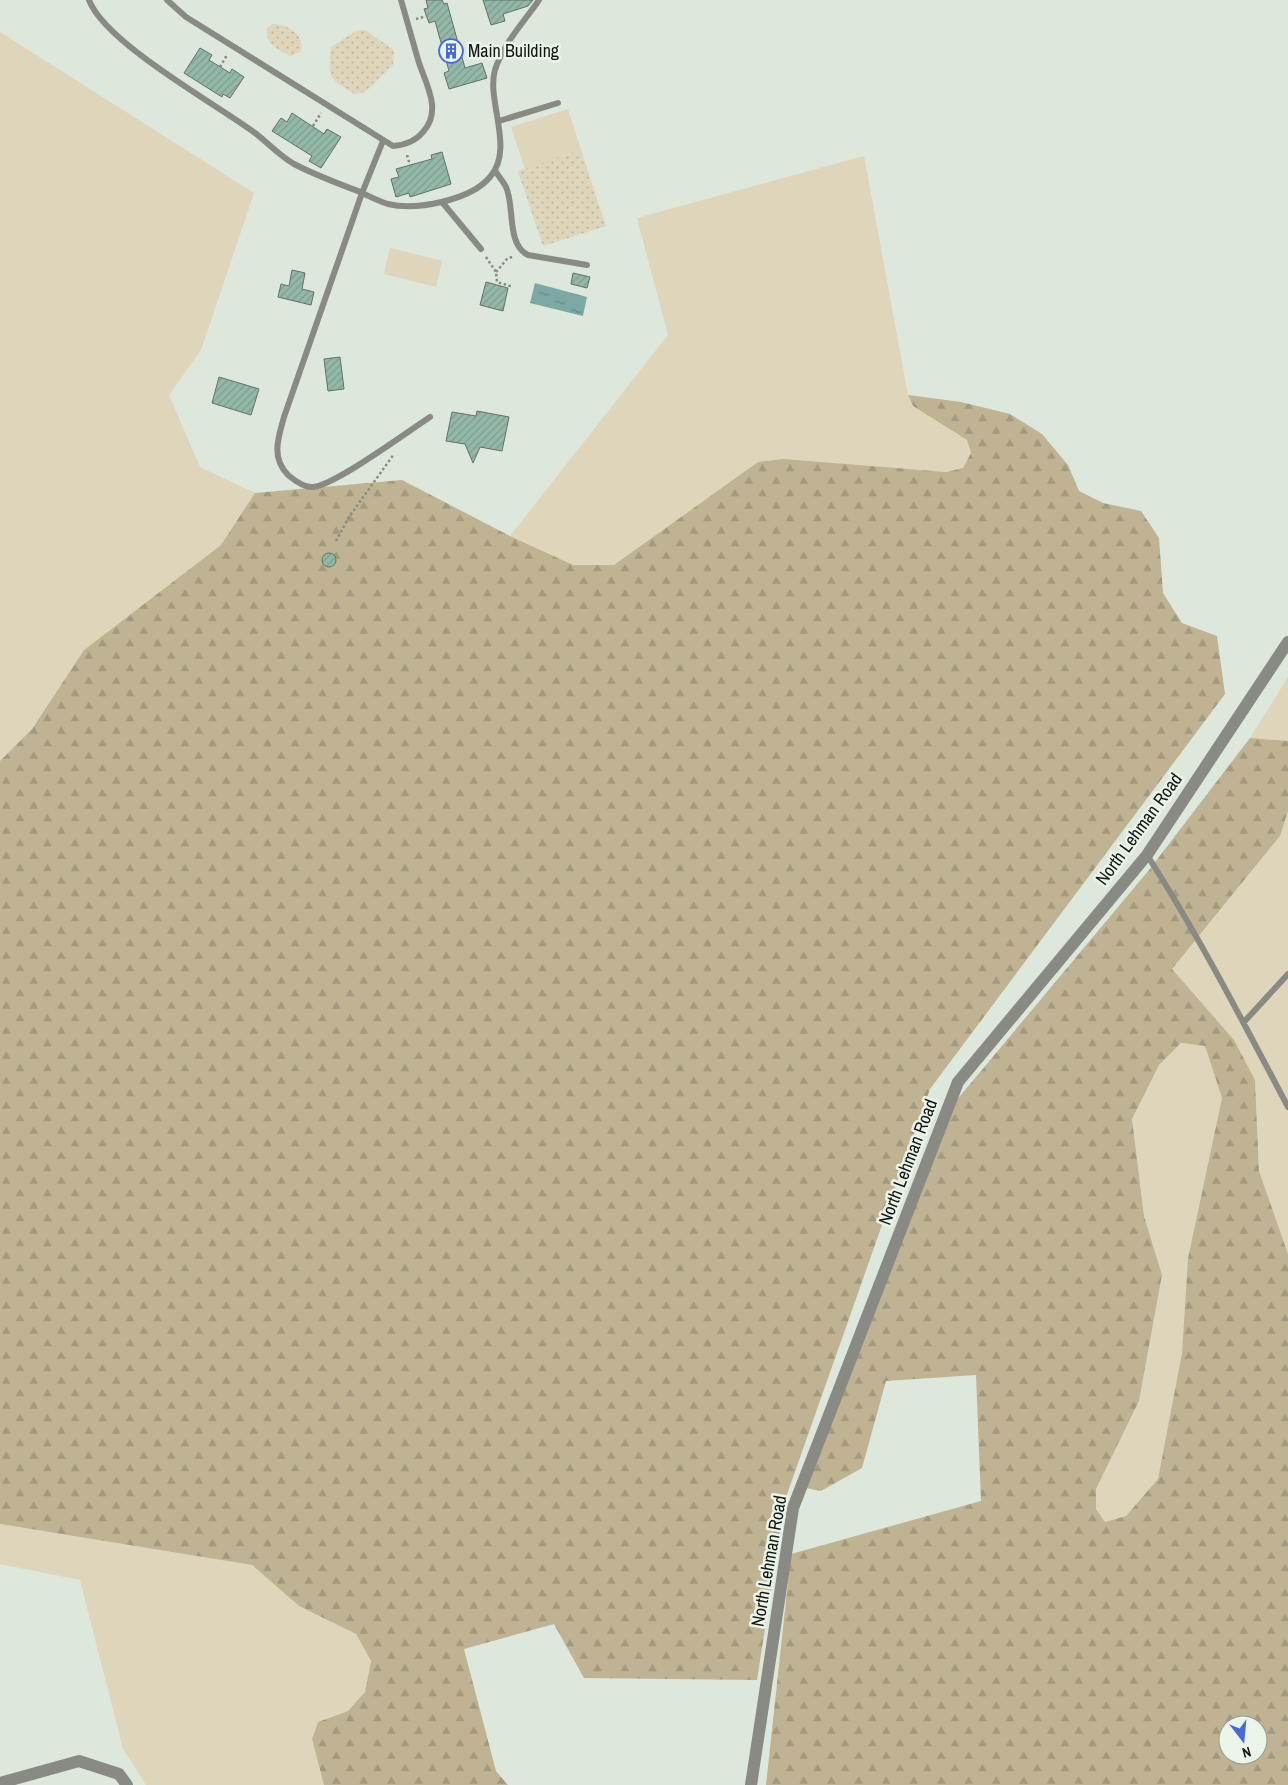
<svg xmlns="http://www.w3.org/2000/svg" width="1288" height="1785" font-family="'Archivo Narrow',sans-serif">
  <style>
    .grass { fill: #dfd5ba }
    .forest { fill: url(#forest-firs); fill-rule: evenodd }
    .park { fill: url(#park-dots) }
    .water { fill: url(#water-ripples) }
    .building { fill: url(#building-hatch); stroke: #62706a }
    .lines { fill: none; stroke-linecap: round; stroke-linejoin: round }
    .path { stroke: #868c84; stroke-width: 2.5; stroke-dasharray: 2.5 2.5; stroke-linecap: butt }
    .service { stroke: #898a84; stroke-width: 6 }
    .minor { stroke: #898a84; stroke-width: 12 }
    .labels { text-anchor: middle; stroke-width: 5; stroke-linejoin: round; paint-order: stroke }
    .poi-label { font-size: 18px; fill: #131612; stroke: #eaf4e8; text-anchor: start }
    .street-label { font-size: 18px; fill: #131612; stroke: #eaf4e8 }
  </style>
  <defs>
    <pattern id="forest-firs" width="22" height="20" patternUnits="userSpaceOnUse" patternTransform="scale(1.25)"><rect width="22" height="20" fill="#bfb393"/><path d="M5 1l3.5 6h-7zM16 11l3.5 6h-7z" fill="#a3997e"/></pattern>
    <pattern id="park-dots" width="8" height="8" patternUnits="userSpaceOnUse" patternTransform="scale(1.25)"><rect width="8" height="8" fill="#dfd5ba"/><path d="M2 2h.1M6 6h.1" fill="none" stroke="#beb69f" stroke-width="1.8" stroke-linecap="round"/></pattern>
    <pattern id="water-ripples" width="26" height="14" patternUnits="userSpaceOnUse" patternTransform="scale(1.25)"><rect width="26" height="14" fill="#7da8a5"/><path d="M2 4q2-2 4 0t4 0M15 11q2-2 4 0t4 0" fill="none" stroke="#658885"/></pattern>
    <pattern id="building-hatch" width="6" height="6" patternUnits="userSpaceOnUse" patternTransform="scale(1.25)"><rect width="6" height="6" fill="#93b8a7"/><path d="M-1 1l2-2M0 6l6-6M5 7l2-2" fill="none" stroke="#7e9d8f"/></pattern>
  </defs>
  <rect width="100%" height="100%" fill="#dde7db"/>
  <!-- grass -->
  <path class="grass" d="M0,32L254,193L201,350L169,395L200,467L255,493L221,545L84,650L32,729L0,761Z
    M568,109L581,150L525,169L511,127Z
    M864,156L908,395L913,406L967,440L971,453L963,469L946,472L758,462L615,565H573L510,536L668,335L637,218Z
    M390,248L442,261L436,287L384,274Z
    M1288,677V741L1250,738Z
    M1288,811V1254L1259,1171L1255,1080L1172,969L1280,836Z
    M1181,1043L1205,1046L1222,1098L1188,1258L1182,1353L1158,1479L1126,1516L1105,1522L1096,1509V1489L1139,1401L1162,1275L1144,1216L1132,1119L1159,1065Z
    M0,1524L252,1565L299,1606L356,1634L371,1661L365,1693L348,1711L318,1722L312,1739L324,1785H146L123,1749L80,1580L0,1564Z"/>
  <!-- forest -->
  <path class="forest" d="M908,395L961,402L1010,414L1042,434L1068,465L1079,491L1103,503L1141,511L1159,538L1163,593L1182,623L1217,636L1225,694L930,1089L785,1500L757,1680L584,1678L554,1624L464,1649L496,1771L508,1785H324L312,1739L318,1722L348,1711L365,1692L371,1661L356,1634L299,1606L252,1565L0,1524V761L32,729L84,650L221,545L255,493L402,480L510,536L573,565H614L758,462L783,459L946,472L963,468L971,453L967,440L913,406Z
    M1250,738L1288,741V811L1280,836L1172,969L1234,1040L1255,1080L1259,1171L1288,1254V1785H766L791,1554L981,1501L976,1375L886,1381L862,1468L821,1491L806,1488L955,1102L1149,870ZM1181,1043L1205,1046L1222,1098L1188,1258L1182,1353L1158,1479L1126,1516L1105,1522L1096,1509V1489L1139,1401L1162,1275L1144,1216L1132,1119L1159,1065ZM1228,1725H1258V1755H1228Z"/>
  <!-- park -->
  <path class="park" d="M272,24C287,24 305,34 301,51L291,56C278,49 266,46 267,29Z
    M365,30L394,50L393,65L365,92L355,94C328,77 328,80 331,47L356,31Z
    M581,150L606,226L543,246L518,171Z"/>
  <!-- water -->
  <path class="water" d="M535,283L587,297L583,316L530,303Z"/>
  <!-- building -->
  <path class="building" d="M426,0H442L444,4L447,3L465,68L482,63L487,78L449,89L444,73L449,71L435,21L429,23L424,9L428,8Z
    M483,0H533L528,6L503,14L505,21L491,25Z
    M200,48L212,55L209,60L230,73L232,69L244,77L230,98L223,94L222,97L184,73Z
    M292,113L324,134L327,129L341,137L321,168L309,161L312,156L272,131L281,118L287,122Z
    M442,152L451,184L410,197L409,193L396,197L391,179L399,177L396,169L432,159L431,155Z
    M292,270L305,273L302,289L314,292L311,305L278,297L281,284L289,286Z
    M573,273L590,277L587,288L571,284Z
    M486,282L508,288L503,311L480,305Z
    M340,357L344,389L328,391L324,359Z
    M219,377L259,389L251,415L212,403Z
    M477,411L509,417L502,451L480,447L473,463L465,444L446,441L452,412L476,416Z
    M322 560a7 7 0 1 1 14 0a7 7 0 1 1-14 0Z"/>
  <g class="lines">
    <!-- path -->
    <path class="path" d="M416,19L427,16
      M220,67L227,55
      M313,126L321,113
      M407,155L410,165
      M486,257L496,272L497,282L513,287
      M496,272L507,259L514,256
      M336,541L349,517L394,454"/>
    <!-- service -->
    <path class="service" d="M89,0C105,43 216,104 255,133C268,143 280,156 294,164C315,175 337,183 360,192C369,196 378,201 388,204C416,211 471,200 490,177C515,149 486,100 495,70C503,44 524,22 539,0
      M167,0L186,17L393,146C405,145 415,142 423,132C442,111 427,86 419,63C413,42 407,21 401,0
      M499,121L558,103
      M383,141L362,193L284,417C278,438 271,458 288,475C294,480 303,487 311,487C330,489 410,430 430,417
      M495,170C498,176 503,181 506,187C515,206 506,244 528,255L587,265
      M442,202L481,249
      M1147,855C1199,936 1243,1022 1288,1107
      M1244,1022L1288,974"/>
    <!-- minor -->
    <path class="minor" d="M0,1783L79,1761L119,1774L127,1785
      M751,1785L793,1508L958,1082L1147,855L1288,642"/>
  </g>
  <!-- icons -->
  <defs>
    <g id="building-ring" transform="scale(1.25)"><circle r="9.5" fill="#eaf4e8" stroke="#4569dc" stroke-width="1.5"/><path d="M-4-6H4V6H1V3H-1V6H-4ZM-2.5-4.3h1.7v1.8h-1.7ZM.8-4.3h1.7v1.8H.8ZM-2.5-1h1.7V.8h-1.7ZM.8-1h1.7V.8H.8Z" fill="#4569dc"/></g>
  </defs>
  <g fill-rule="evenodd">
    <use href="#building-ring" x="451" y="51"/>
  </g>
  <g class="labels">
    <!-- poi labels -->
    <g class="poi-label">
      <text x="468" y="57">Main Building</text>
    </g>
    <!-- street labels -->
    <g class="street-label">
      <text transform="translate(1139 829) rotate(-54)" y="6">North Lehman Road</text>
      <text transform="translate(908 1162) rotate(-69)" y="6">North Lehman Road</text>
      <text transform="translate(769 1561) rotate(-80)" y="6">North Lehman Road</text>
    </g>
  </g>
  <!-- north arrow -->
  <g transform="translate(1243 1740) rotate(164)"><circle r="24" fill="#eaf4e8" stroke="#949b92"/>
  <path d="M0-4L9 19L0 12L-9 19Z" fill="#4569dc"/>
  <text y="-8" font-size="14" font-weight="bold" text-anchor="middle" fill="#131612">N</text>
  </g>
</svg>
